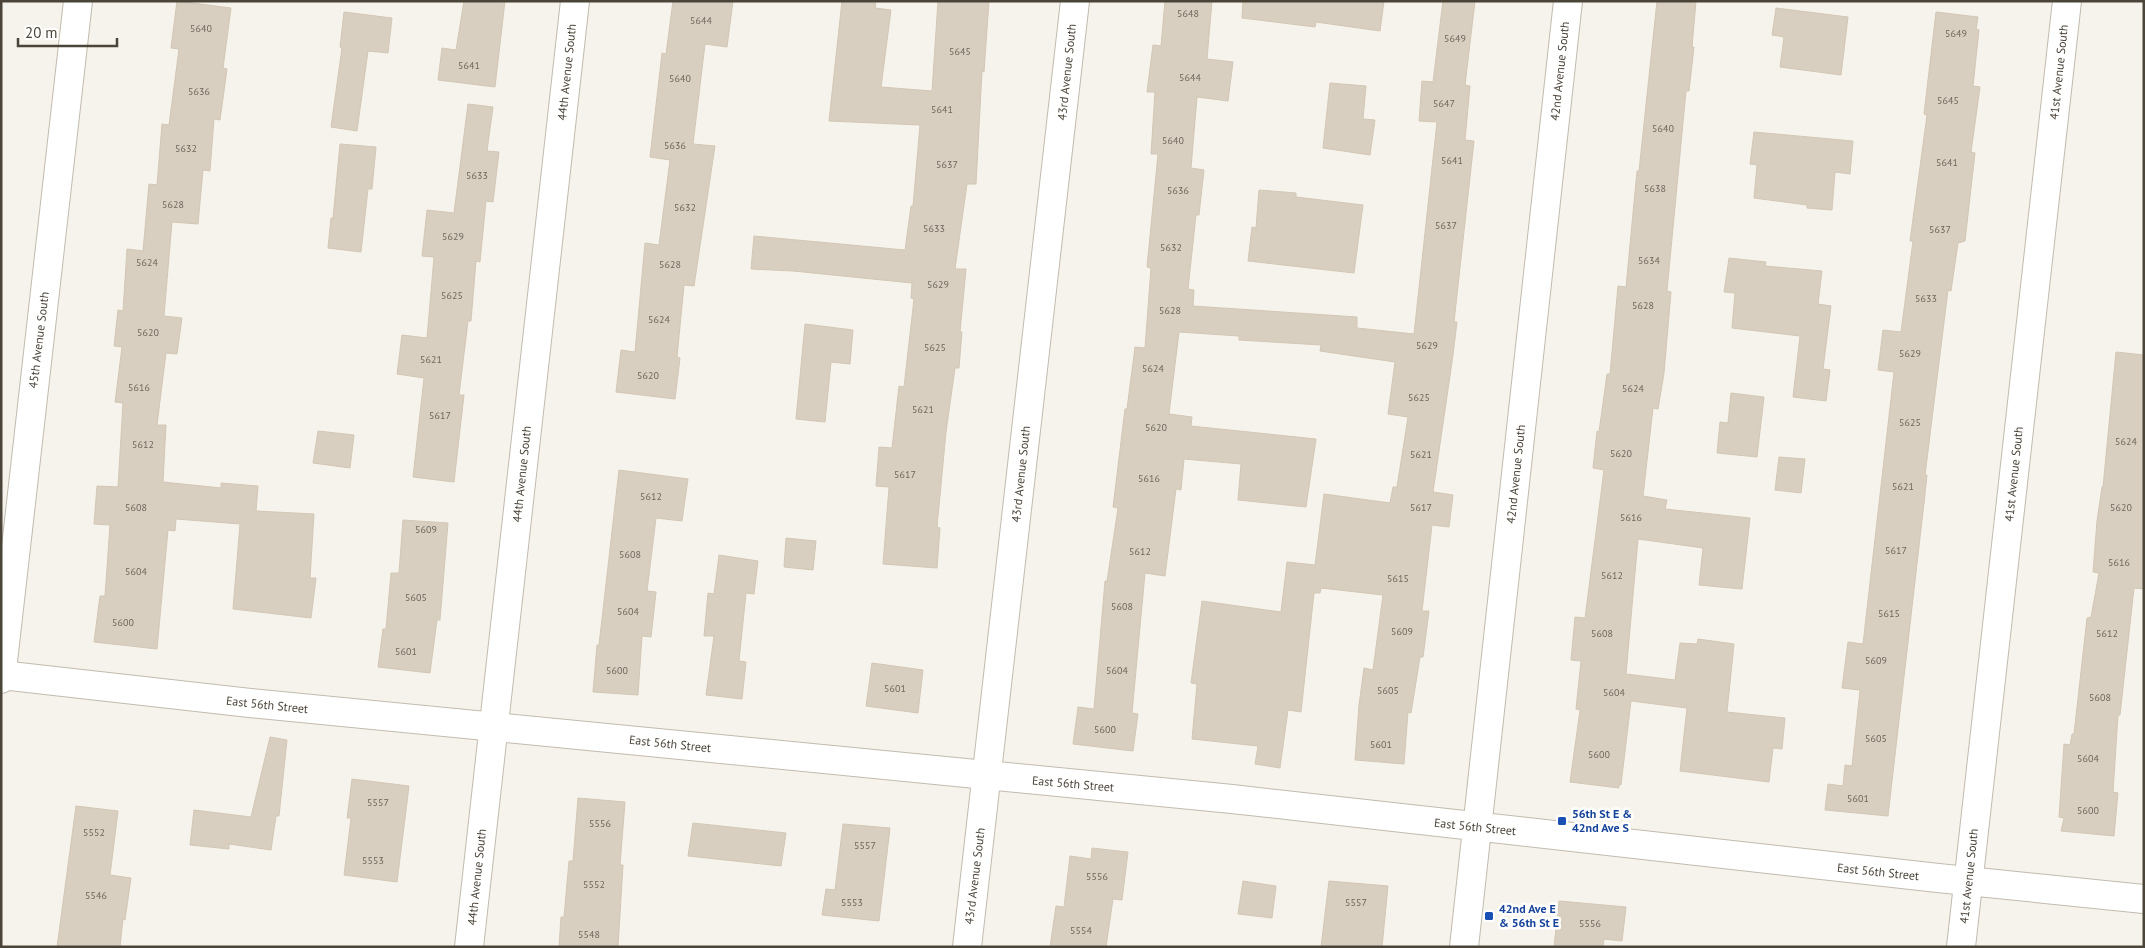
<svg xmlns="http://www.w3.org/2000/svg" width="2145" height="948" font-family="'PT Sans',sans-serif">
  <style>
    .building { fill: #d8cfc1; stroke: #d3c7b4 }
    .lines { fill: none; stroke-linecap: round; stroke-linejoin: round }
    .minor-casing { stroke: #c2bbae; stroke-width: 30 }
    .minor { stroke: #fff; stroke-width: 28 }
    .transit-dot { fill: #1a4fb4; stroke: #fff; stroke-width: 2 }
    .labels { text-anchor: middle; stroke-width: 5; stroke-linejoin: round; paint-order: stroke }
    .number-label { font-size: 10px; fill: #6e675b }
    .street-label { font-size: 12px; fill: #4b4439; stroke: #fff }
    .transit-label { font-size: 12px; font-weight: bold; fill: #164399; stroke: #fff; text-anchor: start }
  </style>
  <rect width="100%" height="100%" fill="#f6f3ec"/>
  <!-- building -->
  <path class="building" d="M177,1L231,8L223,68L227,69L220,120L214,119L210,171L203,170L198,224L172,222L164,316L182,318L177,354L166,353L157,425H166L163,482L221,488V483L258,486L256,511L314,514L310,578H316L311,618L233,609L240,524L176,519L175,531L168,530L157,649L94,642L100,596H105L110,525L94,524L97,486L118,487L123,403L115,402L122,347L114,346L118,310L123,311L127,249L143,251L149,184L157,185L162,124L169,125L179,49L171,48Z
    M464,1H505L495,87L438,80L442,48L456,50Z
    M673,1H733L727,47L705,44L693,144L715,146L694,286L684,285L677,357L680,358L675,399L616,392L621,350L635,352L645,243L659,245L670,160L650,157L662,53L666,54Z
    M842,1H876L875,8L891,10L881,87L932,91L938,1H989L984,72L982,71L976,184H967L955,269H966L960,332H962L959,368H955L946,432L937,527L940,528L937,568L883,564L889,487L876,486L879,447L892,448L899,386L904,387L914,299L911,298L912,283L793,271L751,269L754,236L905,250L911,206H913L920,125L829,121Z
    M1165,1H1212L1207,59L1233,62L1228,101L1197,97L1191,168L1204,170L1199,215H1196L1188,289L1194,290L1193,306L1357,317V328L1414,334L1437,122L1419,121L1422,81L1433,82L1443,1H1475L1465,85L1470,86L1465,140L1474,141L1454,322H1457L1452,362L1433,492L1453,495L1449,527L1432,525L1422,611H1429L1423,657H1420L1411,713L1408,712L1404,764L1355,760L1359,705L1364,668L1373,670L1383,595L1321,588L1320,593H1314L1301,712L1288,710L1280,768L1255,764L1258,746L1192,739L1197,684L1191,683L1202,601L1281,612L1287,562L1315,565L1324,494L1390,503L1393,487H1397L1408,417L1388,414L1395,362L1320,351L1321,345L1239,340V336L1179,332L1169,414L1192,417L1191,426L1316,439L1306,507L1238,500L1241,464L1184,459L1181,490L1176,489L1165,576L1145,573L1132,713L1138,714L1133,751L1073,744L1078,707L1094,709L1105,581H1107L1118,508L1113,507L1125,409H1127L1135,347L1145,348L1151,268L1147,267L1158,154H1151L1155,92H1147L1153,45L1161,46Z
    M1243,1H1384L1380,31L1316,22L1315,27L1242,18Z
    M1657,1H1696L1692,47H1694L1689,91H1686L1667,291L1671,292L1664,373L1658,409L1653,408L1643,496L1667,500L1665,509L1750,518L1742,589L1699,585L1703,548L1638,539L1626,674L1675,680L1680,643L1697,644L1698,639L1734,644L1727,712L1785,718L1782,749L1773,748L1769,782L1680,771L1687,708L1631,701L1621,785L1619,784V788L1570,782L1580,710L1576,709L1581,661L1571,660L1575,617L1585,618L1604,470L1593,468L1597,431L1599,432L1607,374H1610L1618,286L1626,287L1637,171H1639Z
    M1776,8L1848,17L1841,75L1780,67L1784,37L1772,35Z
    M344,12L392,18L388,53L368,51L357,131L331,127L342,48L340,47Z
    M1936,12L1978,17L1976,29L1979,30L1973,86L1980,87L1971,152L1975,153L1965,241L1958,243L1951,291L1948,290L1925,475H1927L1924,503L1888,816L1825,810L1828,784L1843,786L1845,765L1852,766L1860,690L1842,688L1848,642L1863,644L1894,372L1878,370L1883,330L1901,332L1913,241H1910L1927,115L1924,114Z
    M1330,83L1366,86L1363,119L1375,120L1370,155L1323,148Z
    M468,104L493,107L487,151L499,152L493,202L486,201L480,262L476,261L471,321H468L459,395H464L454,482L413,477L424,378L397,374L402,335L427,338L434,257L422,256L427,210L454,213Z
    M1754,132L1853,141L1850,174L1835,172L1832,210L1807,208V205L1754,198L1757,165L1750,164Z
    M340,144L376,147L372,189H368L361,252L328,248L331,218H333Z
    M1259,190L1296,193V197L1363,205L1354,273L1248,261L1252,227L1256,228Z
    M1729,258L1766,262L1765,266L1822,271L1818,304L1831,306L1823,369L1830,370L1826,401L1793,397L1800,336L1732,328L1735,293L1724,292Z
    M805,324L853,330L850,364L831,362L825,422L796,419Z
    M2116,352L2144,355V589L2134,588L2120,715H2118L2113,792L2118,793L2114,836L2061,831L2064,818L2059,817L2064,744L2070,745L2072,734H2074L2087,618L2091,617L2099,573L2093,572L2097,521L2102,487H2103Z
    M1731,393L1764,397L1757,457L1717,453L1720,422L1728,423Z
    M318,431L354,435L350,468L313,463Z
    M1779,457L1805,459L1801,493L1775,490Z
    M619,470L688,479L682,521L656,518L647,591L656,592L651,637L642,636L638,695L593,692L597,645H599Z
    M403,520L448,523L440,620H437L430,673L378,667L383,629H386L391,573H399Z
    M786,538L816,541L813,570L784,567Z
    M719,555L758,561L754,594L746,593L739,661L746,662L742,699L706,695L714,636H704L708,593L714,594Z
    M872,663L923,670L918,713L866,706Z
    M270,737L287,740L279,816H276L271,850L229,844V849L190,845L194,810L251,817Z
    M352,779L409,786L397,882L344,875L351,818H347Z
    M578,798L625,802L620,865H623L618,947H559L561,917H564L569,861H573Z
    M76,806L118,811L110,875L131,878L125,920L123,919L120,947H57Z
    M693,823L786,833L781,866L688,856Z
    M843,824L890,828L879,921L822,915L826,889L835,890Z
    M1092,848L1128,852L1122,900L1113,899L1106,947H1050L1056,906L1064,907L1070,856L1091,859Z
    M1243,881L1276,886L1272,918L1238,914Z
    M1329,881L1388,886L1382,947H1321Z
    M1559,901L1626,907L1622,941L1604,939L1603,947H1554Z"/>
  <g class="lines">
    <!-- minor casing -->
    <g class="minor-casing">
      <path id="minor" d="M1,675L250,703L1232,799L1938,878L2144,899
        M1,679L78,1
        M469,947L575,1
        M967,947L1075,1
        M1464,947L1568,1
        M1961,947L2067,1"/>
    </g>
    <!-- minor -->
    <use href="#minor" class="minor"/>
  </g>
  <!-- markers -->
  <g class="transit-dot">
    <rect x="1557" y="816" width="10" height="10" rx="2.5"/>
    <rect x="1484" y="911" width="10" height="10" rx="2.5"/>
  </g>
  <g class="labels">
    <!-- number labels -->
    <g class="number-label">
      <text x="1188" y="17">5648</text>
      <text x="701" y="24">5644</text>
      <text x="201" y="32">5640</text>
      <text x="1956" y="37">5649</text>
      <text x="1455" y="42">5649</text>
      <text x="960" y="55">5645</text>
      <text x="469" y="69">5641</text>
      <text x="1190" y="81">5644</text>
      <text x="680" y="82">5640</text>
      <text x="199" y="95">5636</text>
      <text x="1948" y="104">5645</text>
      <text x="1444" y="107">5647</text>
      <text x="942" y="113">5641</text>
      <text x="1663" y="132">5640</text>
      <text x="1173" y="144">5640</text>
      <text x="675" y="149">5636</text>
      <text x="186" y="152">5632</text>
      <text x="1452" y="164">5641</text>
      <text x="1947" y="166">5641</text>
      <text x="947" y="168">5637</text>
      <text x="477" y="179">5633</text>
      <text x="1655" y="192">5638</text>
      <text x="1178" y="194">5636</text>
      <text x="173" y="208">5628</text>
      <text x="685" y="211">5632</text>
      <text x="1446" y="229">5637</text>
      <text x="934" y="232">5633</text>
      <text x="1940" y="233">5637</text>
      <text x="453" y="240">5629</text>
      <text x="1171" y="251">5632</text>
      <text x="1649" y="264">5634</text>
      <text x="147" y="266">5624</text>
      <text x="670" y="268">5628</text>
      <text x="938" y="288">5629</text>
      <text x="452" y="299">5625</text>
      <text x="1926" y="302">5633</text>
      <text x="1643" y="309">5628</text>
      <text x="1170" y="314">5628</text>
      <text x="659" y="323">5624</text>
      <text x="148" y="336">5620</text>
      <text x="1427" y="349">5629</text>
      <text x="935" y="351">5625</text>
      <text x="1910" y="357">5629</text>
      <text x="431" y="363">5621</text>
      <text x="1153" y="372">5624</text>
      <text x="648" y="379">5620</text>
      <text x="139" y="391">5616</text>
      <text x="1633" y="392">5624</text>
      <text x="1419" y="401">5625</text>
      <text x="923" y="413">5621</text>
      <text x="440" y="419">5617</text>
      <text x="1910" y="426">5625</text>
      <text x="1156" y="431">5620</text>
      <text x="2126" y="445">5624</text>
      <text x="143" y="448">5612</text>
      <text x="1621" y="457">5620</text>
      <text x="1421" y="458">5621</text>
      <text x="905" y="478">5617</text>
      <text x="1149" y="482">5616</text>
      <text x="1903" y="490">5621</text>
      <text x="651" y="500">5612</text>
      <text x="136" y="511">5608</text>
      <text x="1421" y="511">5617</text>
      <text x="2121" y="511">5620</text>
      <text x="1631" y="521">5616</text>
      <text x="426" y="533">5609</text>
      <text x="1896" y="554">5617</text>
      <text x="1140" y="555">5612</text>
      <text x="630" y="558">5608</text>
      <text x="2119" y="566">5616</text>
      <text x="136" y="575">5604</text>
      <text x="1612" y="579">5612</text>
      <text x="1398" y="582">5615</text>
      <text x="416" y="601">5605</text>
      <text x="1122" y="610">5608</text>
      <text x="628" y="615">5604</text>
      <text x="1889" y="617">5615</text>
      <text x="123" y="626">5600</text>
      <text x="1402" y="635">5609</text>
      <text x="1602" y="637">5608</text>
      <text x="2107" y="637">5612</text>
      <text x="406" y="655">5601</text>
      <text x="1876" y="664">5609</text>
      <text x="617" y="674">5600</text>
      <text x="1117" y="674">5604</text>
      <text x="895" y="692">5601</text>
      <text x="1388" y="694">5605</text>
      <text x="1614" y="696">5604</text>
      <text x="2100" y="701">5608</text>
      <text x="1105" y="733">5600</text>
      <text x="1876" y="742">5605</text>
      <text x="1381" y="748">5601</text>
      <text x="1599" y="758">5600</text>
      <text x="2088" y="762">5604</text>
      <text x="1858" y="802">5601</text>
      <text x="378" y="806">5557</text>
      <text x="2088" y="814">5600</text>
      <text x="600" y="827">5556</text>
      <text x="94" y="836">5552</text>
      <text x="865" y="849">5557</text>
      <text x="373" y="864">5553</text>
      <text x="1097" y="880">5556</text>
      <text x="594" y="888">5552</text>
      <text x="96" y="899">5546</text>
      <text x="852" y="906">5553</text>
      <text x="1356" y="906">5557</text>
      <text x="1590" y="927">5556</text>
      <text x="1081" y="934">5554</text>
      <text x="589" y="938">5548</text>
    </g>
    <!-- street labels -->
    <g class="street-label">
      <text transform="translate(1560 71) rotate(-84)" y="4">42nd Avenue South</text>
      <text transform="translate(567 72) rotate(-84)" y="4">44th Avenue South</text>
      <text transform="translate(1067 72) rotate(-84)" y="4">43rd Avenue South</text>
      <text transform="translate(2059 72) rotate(-84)" y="4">41st Avenue South</text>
      <text transform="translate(39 340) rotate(-83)" y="4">45th Avenue South</text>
      <text transform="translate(522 474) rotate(-84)" y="4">44th Avenue South</text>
      <text transform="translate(1021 474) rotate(-84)" y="4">43rd Avenue South</text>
      <text transform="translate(1516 474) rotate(-84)" y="4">42nd Avenue South</text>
      <text transform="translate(2014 474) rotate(-84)" y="4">41st Avenue South</text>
      <text transform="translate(267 705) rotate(6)" y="4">East 56th Street</text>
      <text transform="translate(670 744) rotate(6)" y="4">East 56th Street</text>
      <text transform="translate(1073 784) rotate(5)" y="4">East 56th Street</text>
      <text transform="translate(1475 827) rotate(6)" y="4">East 56th Street</text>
      <text transform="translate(1878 872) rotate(6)" y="4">East 56th Street</text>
      <text transform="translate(975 876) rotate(-83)" y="4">43rd Avenue South</text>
      <text transform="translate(1969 876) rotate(-84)" y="4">41st Avenue South</text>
      <text transform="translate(477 877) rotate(-84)" y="4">44th Avenue South</text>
    </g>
    <!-- transit labels -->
    <g class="transit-label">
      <text x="1572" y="818">56th St E &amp;<tspan x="1572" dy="14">42nd Ave S</tspan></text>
      <text x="1499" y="913">42nd Ave E<tspan x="1499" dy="14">&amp; 56th St E</tspan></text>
    </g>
  </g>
  <!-- border -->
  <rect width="2145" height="948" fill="none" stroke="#4b4439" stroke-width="5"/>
  <!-- scale -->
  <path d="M18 38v8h99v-8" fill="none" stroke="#4b4439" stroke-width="2.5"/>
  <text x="25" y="38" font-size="15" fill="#4b4439" stroke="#ffffff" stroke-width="4" paint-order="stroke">20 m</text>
</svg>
